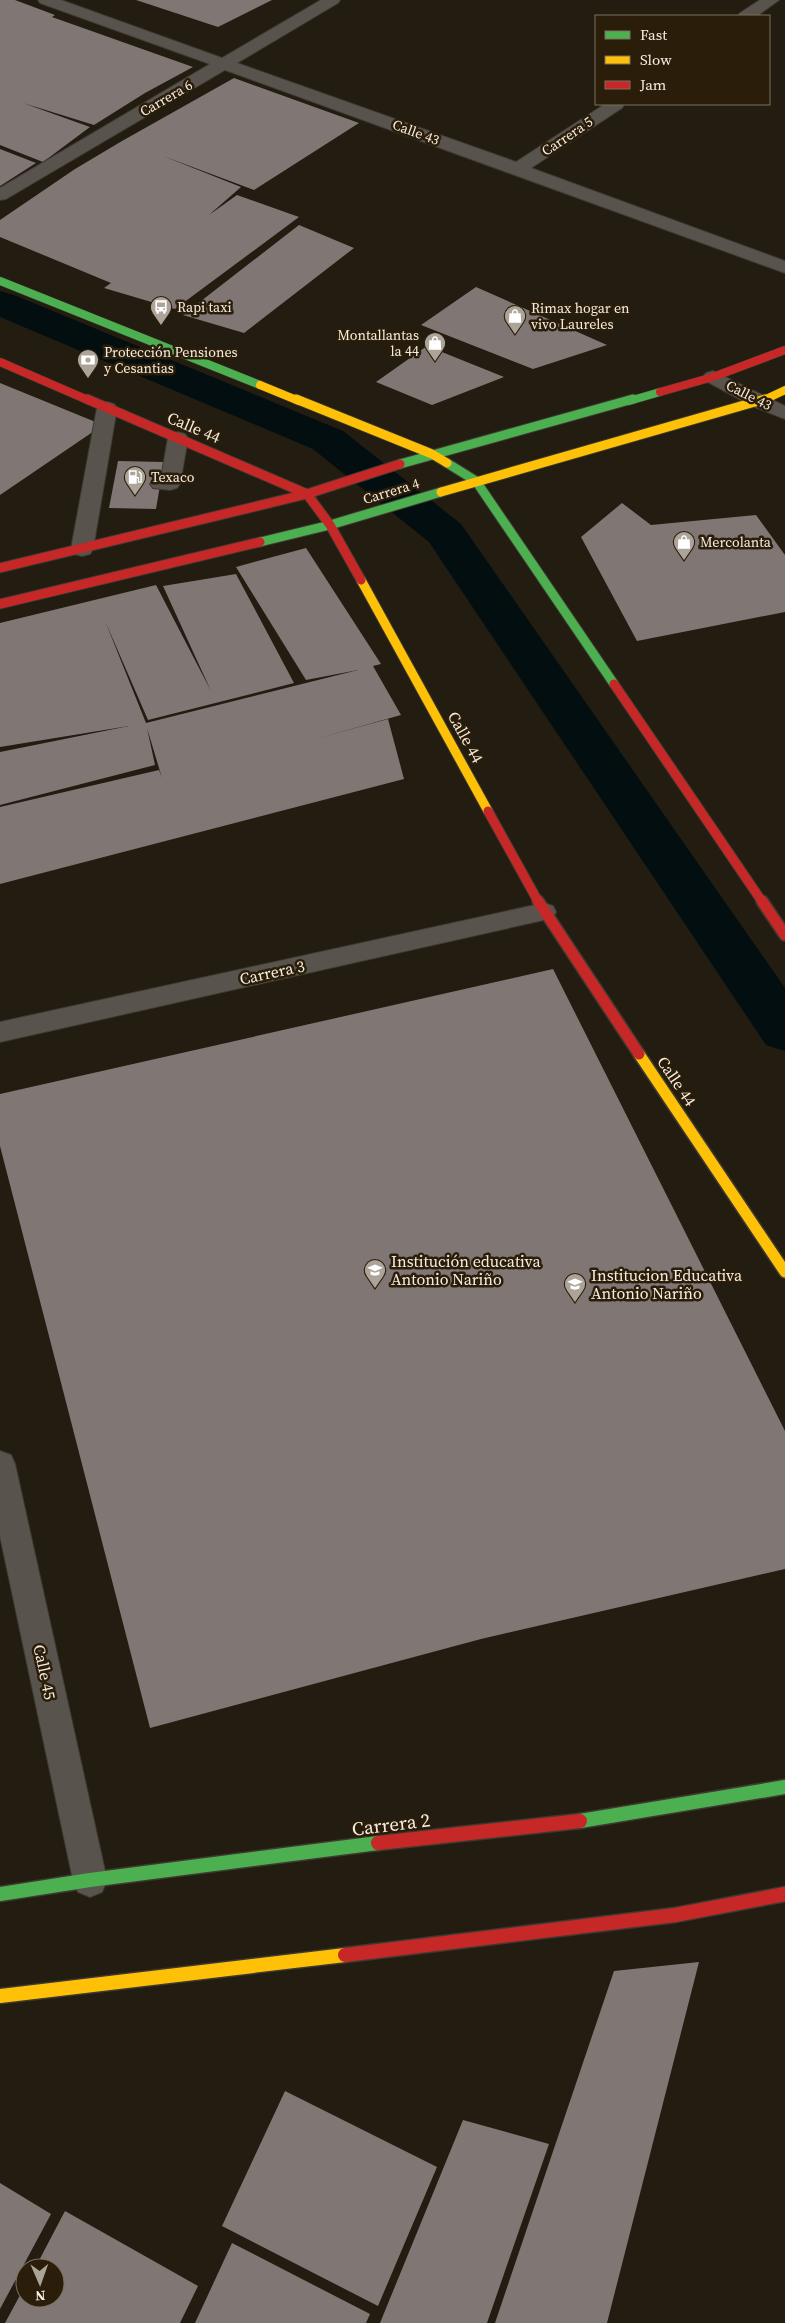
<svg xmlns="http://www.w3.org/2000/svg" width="785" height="2323" font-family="'Source Serif 4',serif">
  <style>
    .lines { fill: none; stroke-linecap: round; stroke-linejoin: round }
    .canal { fill: #030e10; fill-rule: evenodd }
    .building { fill: #807774 }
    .lane-casing { stroke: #3e3931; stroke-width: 2 }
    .street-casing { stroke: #3e3931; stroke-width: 2 }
    .fast-far2-casing { stroke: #3e3931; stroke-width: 9 }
    .fast-far1-casing { stroke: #3e3931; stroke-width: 11 }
    .fast-casing { stroke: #3e3931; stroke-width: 17 }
    .slow-far3-casing { stroke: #3e3931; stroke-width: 9 }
    .slow-far2-casing { stroke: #3e3931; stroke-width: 11 }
    .slow-far1-casing { stroke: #3e3931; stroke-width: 14 }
    .slow-casing { stroke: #3e3931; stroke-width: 17 }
    .jam-far3-casing { stroke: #3e3931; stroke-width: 9 }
    .jam-far2-casing { stroke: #3e3931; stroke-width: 11 }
    .jam-far1-casing { stroke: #3e3931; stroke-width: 14 }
    .jam-casing { stroke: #3e3931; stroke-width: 17 }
    .lane { fill: #58534c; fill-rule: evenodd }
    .street { fill: #58534c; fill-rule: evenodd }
    .fast-far2 { stroke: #4caf50; stroke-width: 8 }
    .fast-far1 { stroke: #4caf50; stroke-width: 9 }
    .fast { stroke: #4caf50; stroke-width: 14 }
    .slow-far3 { stroke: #ffc107; stroke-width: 8 }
    .slow-far2 { stroke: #ffc107; stroke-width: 9 }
    .slow-far1 { stroke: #ffc107; stroke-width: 11 }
    .slow { stroke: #ffc107; stroke-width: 14 }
    .jam-far3 { stroke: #c62828; stroke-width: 8 }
    .jam-far2 { stroke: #c62828; stroke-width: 9 }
    .jam-far1 { stroke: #c62828; stroke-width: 11 }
    .jam { stroke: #c62828; stroke-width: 14 }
    .labels { text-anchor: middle; stroke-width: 5; stroke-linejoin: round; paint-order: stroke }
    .far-street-label { font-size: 14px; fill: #f6ede0; stroke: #2a1d09 }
    .far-poi-label { font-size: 14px; fill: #f6ede0; stroke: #2a1d09; text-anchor: start }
    .street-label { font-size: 16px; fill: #f6ede0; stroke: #2a1d09 }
    .poi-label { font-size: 16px; fill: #f6ede0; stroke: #2a1d09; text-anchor: start }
    .near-street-label { font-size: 19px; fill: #f6ede0; stroke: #2a1d09 }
  </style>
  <rect width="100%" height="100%" fill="#221c11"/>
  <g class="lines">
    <!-- canal -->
    <path class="canal" d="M0,291L14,295L343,431L461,524L785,988V1051L766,1045L429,542L313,449L0,317Z"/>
  </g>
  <!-- building -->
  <path class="building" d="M0,0H15L55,15L52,17L193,67L145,93L94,125L23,103L90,127L43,162L0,145Z
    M136,0H272L218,27Z
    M234,78L359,123L254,190L163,156L241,187L209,215L237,195L299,217L175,309L104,288L111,283L0,237V220L75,169L122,141Z
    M0,149L36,163L0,186Z
    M299,225L354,248L244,333L183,315Z
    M476,287L607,345L533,369L421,325Z
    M427,346L504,377L432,405L376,382Z
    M0,383L103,425L0,495Z
    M118,461L164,462L156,509L109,508Z
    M622,503L651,525L756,515L785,555V612L637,641L581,537Z
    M306,548L381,664L373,666L401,715L312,740L388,719L404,779L0,884V807L159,770L162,778L147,728L155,765L0,805V752L129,726L0,747V623L156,585L211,691L163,586L236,574L294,683L148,720L105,621L146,723L358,670L306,680L236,567Z
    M553,969L785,1431V1569L481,1639L150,1728L0,1146V1094Z
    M699,1962L607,2323H495L614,1971Z
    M285,2091L437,2167L378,2306L222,2226Z
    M463,2120L549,2144L487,2323H380Z
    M0,2183L51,2214L0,2309Z
    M65,2211L198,2286L180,2323H5L25,2286V2298H55V2268H35Z
    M232,2243L370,2314L366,2323H195Z"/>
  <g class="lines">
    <!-- lane casing -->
    <g class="lane-casing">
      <path id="lane" d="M107,402L114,404L117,408L93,549L90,554L82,556L74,554L71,549L97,408L100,404Z
        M178,432L185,434L188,438L180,484L177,488L170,490L153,488L150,484L153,480L161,478L168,438L171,434Z"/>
    </g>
    <!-- street casing -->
    <g class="street-casing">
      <path id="street" d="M38,0H61L222,58L321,0H340L338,3L237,63L516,162L605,104H624L622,108L531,168L785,261V273L225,70L6,199L0,200V188L210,64L40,3Z
        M760,0H779L757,16H738L740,13Z
        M713,371L785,406V419L752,406L706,381L703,377L706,373Z
        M544,903L553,906L556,912L553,918L0,1042V1022Z
        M0,1451L11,1455L15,1464L107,1880L102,1892L90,1897L78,1892L73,1880L0,1536Z"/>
    </g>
    <!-- fast-far2 casing -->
    <g class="fast-far2-casing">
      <path id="fast-far2" d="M0,281L260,385
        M629,401L660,392"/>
    </g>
    <!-- fast-far1 casing -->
    <g class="fast-far1-casing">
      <path id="fast-far1" d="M447,463L476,481L614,684
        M400,464L633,399
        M260,542L330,525L441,492"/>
    </g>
    <!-- fast casing -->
    <g class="fast-casing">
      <path id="fast" d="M580,1821L785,1787
        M0,1894L90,1880L378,1843"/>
    </g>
    <!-- slow-far3 casing -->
    <g class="slow-far3-casing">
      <path id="slow-far3" d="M260,385L299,401
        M762,401L785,390"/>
    </g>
    <!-- slow-far2 casing -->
    <g class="slow-far2-casing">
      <path id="slow-far2" d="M296,399L432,454L447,463
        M441,492L765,399
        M361,580L488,811"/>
    </g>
    <!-- slow-far1 casing -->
    <g class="slow-far1-casing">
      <path id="slow-far1" d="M639,1054L785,1272"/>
    </g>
    <!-- slow casing -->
    <g class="slow-casing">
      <path id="slow" d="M0,1996L345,1955"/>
    </g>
    <!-- jam-far3 casing -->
    <g class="jam-far3-casing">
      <path id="jam-far3" d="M0,362L90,401
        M660,392L713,377L785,350"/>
    </g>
    <!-- jam-far2 casing -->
    <g class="jam-far2-casing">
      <path id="jam-far2" d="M87,399L307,494L330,525L361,580
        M0,568L307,494L400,464
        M0,604L260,542
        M614,684L763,903
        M488,811L539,903"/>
    </g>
    <!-- jam-far1 casing -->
    <g class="jam-far1-casing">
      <path id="jam-far1" d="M538,901L639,1054
        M762,901L785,935"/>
    </g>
    <!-- jam casing -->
    <g class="jam-casing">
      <path id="jam" d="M378,1843L580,1821
        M345,1955L675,1915L785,1894"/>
    </g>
    <!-- lane -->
    <use href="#lane" class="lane"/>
    <!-- street -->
    <use href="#street" class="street"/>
    <!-- fast-far2 -->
    <use href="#fast-far2" class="fast-far2"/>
    <!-- fast-far1 -->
    <use href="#fast-far1" class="fast-far1"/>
    <!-- fast -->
    <use href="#fast" class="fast"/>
    <!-- slow-far3 -->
    <use href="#slow-far3" class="slow-far3"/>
    <!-- slow-far2 -->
    <use href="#slow-far2" class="slow-far2"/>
    <!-- slow-far1 -->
    <use href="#slow-far1" class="slow-far1"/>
    <!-- slow -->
    <use href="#slow" class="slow"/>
    <!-- jam-far3 -->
    <use href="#jam-far3" class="jam-far3"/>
    <!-- jam-far2 -->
    <use href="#jam-far2" class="jam-far2"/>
    <!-- jam-far1 -->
    <use href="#jam-far1" class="jam-far1"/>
    <!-- jam -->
    <use href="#jam" class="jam"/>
  </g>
  <!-- icons -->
  <defs>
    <g id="bus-pin" transform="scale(1.125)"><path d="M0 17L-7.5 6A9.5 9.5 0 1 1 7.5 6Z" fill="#aca498" stroke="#2a1d09"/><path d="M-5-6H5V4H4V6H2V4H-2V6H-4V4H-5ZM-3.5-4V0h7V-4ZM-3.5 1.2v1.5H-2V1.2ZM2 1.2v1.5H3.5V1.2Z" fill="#fff"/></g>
    <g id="shop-pin" transform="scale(1.125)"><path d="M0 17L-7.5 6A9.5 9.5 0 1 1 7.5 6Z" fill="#aca498" stroke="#2a1d09"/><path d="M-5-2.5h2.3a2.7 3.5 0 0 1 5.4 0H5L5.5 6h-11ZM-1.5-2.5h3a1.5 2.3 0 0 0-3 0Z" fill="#fff"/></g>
    <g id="bank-pin" transform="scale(1.125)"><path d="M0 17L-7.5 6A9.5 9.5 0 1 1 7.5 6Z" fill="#aca498" stroke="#2a1d09"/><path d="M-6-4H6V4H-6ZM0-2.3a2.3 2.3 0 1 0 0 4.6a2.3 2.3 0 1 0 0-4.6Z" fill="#fff"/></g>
    <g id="fuel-pin" transform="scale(1.125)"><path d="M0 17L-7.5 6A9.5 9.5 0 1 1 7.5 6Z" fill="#aca498" stroke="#2a1d09"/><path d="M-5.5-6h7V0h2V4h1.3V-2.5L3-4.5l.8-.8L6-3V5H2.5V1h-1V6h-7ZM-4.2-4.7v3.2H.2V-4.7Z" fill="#fff"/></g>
    <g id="school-pin" transform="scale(1.125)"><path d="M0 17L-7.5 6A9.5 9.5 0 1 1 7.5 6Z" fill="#aca498" stroke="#2a1d09"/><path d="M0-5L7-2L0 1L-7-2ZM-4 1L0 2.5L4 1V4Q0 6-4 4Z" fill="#fff"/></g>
  </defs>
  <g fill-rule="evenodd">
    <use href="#bus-pin" x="161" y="307"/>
    <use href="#shop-pin" x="515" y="316"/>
    <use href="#shop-pin" x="435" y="343"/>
    <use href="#bank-pin" x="88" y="360"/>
    <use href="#fuel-pin" x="135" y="477"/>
    <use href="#shop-pin" x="684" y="542"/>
    <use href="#school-pin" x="375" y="1270"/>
    <use href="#school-pin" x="575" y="1284"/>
  </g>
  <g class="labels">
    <!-- far-street labels -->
    <g class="far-street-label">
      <text transform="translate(166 98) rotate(-30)" y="5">Carrera 6</text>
      <text transform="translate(416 132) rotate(20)" y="5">Calle 43</text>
      <text transform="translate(567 136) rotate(-34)" y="5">Carrera 5</text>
      <text transform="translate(749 395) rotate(27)" y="5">Calle 43</text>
      <text transform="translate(391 491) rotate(-17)" y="5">Carrera 4</text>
    </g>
    <!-- far-poi labels -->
    <g class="far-poi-label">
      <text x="177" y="312">Rapi taxi</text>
      <text x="531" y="313">Rimax hogar en<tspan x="531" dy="16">vivo Laureles</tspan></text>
      <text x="419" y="340" text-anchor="end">Montallantas<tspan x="419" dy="16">la 44</tspan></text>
      <text x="104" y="357">Protección Pensiones<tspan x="104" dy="16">y Cesantias</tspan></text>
      <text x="151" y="482">Texaco</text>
      <text x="700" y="547">Mercolanta</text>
    </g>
    <!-- street labels -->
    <g class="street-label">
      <text transform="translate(194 427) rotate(23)" y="6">Calle 44</text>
      <text transform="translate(466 737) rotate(61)" y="6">Calle 44</text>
      <text transform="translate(272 972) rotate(-12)" y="6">Carrera 3</text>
      <text transform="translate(677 1081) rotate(56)" y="6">Calle 44</text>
      <text transform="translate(45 1672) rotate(78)" y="6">Calle 45</text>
    </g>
    <!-- poi labels -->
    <g class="poi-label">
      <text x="391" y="1267">Institución educativa<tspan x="391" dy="18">Antonio Nariño</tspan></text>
      <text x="591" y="1281">Institucion Educativa<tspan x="591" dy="18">Antonio Nariño</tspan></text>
    </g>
    <!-- near-street labels -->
    <g class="near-street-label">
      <text transform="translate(391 1824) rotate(-7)" y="7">Carrera 2</text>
    </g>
  </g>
  <!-- legend -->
  <rect x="595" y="15" width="175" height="90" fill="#2a1d09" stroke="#7c705f"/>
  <rect x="605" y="31" width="25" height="8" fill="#4caf50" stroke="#7c705f"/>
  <text x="640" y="40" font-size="15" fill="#f6ede0">Fast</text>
  <rect x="605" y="56" width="25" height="8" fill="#ffc107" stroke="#7c705f"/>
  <text x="640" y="65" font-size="15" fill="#f6ede0">Slow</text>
  <rect x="605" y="81" width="25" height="8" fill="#c62828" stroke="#7c705f"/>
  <text x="640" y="90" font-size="15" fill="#f6ede0">Jam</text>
  <!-- north arrow -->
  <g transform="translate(40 2283) rotate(178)"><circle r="24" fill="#2a1d09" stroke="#7c705f"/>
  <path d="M0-4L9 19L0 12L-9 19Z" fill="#aca498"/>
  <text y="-8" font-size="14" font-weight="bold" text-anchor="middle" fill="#f6ede0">N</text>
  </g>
</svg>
